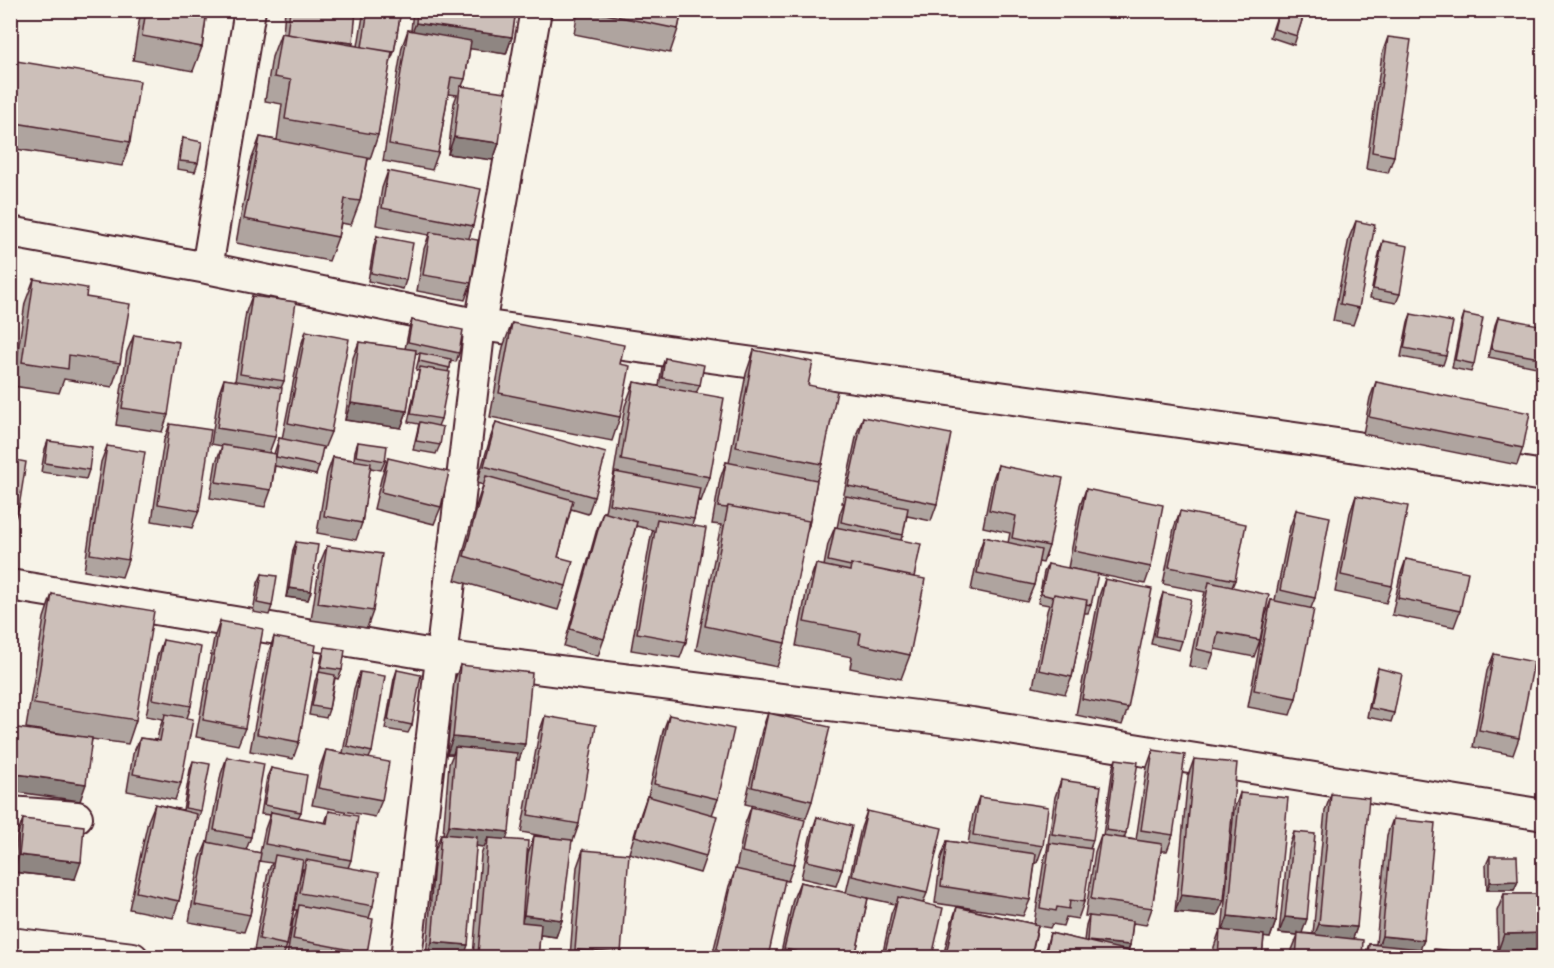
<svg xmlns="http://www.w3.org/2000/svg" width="1554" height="968" font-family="'Playpen Sans',sans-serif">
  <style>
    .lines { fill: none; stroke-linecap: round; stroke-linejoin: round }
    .minor-casing { stroke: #4a1f2b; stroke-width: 34 }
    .minor { stroke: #f7f3e8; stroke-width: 30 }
    .wall { fill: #afa49f; stroke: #4a1f2b; stroke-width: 1.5 }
    .shaded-wall { fill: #8f8682; stroke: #4a1f2b; stroke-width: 1.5 }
    .building { fill: #ccbfb9; stroke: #4a1f2b; stroke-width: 1.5 }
  </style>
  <rect width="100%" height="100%" fill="#f7f3e8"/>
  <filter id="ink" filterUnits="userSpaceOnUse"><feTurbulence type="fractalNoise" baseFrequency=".0167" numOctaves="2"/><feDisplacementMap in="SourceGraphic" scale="12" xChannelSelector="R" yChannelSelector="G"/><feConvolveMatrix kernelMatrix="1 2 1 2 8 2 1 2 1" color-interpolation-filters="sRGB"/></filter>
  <g filter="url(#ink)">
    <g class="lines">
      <!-- minor casing -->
      <g class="minor-casing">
        <path id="minor" d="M10,232L207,268L480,325L1337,444L1544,476
          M207,268L250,10
          M10,585L440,656L972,723L1544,815
          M10,812L77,817
          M10,943L133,958
          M406,958L480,325L536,10"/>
      </g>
      <!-- minor -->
      <use href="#minor" class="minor"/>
    </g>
    <!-- wall -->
    <path class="wall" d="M141,10H207L202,47L193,71L133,60Z
      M285,10H356L352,45L358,46L364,10H401L394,52L390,62L378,135L370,159H368L360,201L351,225L341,223L338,237L329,261L236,243L251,161L260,137L277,140L282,104L265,101L272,57L281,33L283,34Z
      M413,10H516L512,37L506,54L470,48L465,79L462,86L499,143L493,160L448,154L454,103L457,95L448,94L438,153L432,170L383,161L402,47L408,30L411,31Z
      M578,10H682L678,29L670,53L574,34Z
      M1279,10L1303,17L1294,45L1270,37Z
      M1388,37L1394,156L1388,173L1366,169L1382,54Z
      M10,60L130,142L122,166L10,148Z
      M183,138L198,163L195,172L177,169L180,147Z
      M388,171L473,226L469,238L471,283L465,300L417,291L424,249L429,235L376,225L382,188Z
      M1356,221L1359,308L1353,325L1333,321L1349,238Z
      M377,236L406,280L403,289L368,281L374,245Z
      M1383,241L1400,294L1396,303L1370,298L1380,250Z
      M34,279L86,297L120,363L112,387L64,379L59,393L13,386L25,303Z
      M252,296L284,381L281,388L275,437L269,453L274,454L279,438L282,439L300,348L306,331L331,432L324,449L322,448L319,466L316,475L275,466L271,490L265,507L210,498L216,462L222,446L211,444L218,396L224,379L235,381L246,312Z
      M1411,314L1446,356L1443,365L1401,357L1408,322Z
      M1464,314L1474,364L1471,372L1452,368L1461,323Z
      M1498,317L1539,358L1536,367L1488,357L1495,325Z
      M412,320L459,353L456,362L451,361L448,372L441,419L438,426L440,445L436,454L413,450L419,424L408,422L419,371L416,370L420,354L415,353L407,411L401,428L345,420L353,358L359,342L405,349L409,329Z
      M512,323L620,417L612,441L490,417L503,347Z
      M134,335L168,415L162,432L116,425L127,352Z
      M754,350L808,385L822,464L817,480L809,525L806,533L785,643L777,667L696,650L721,525L712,524L720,479L726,462L729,463L746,374Z
      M665,358L700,385L696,393L710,477L701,501L698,500L694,519L692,525L686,642L680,658L631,650L651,536L653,530L636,526L604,639L598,656L564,646L597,529L603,512H605L609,489L613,478L625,406L634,382L659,386L662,367Z
      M1376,382L1523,448L1517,465L1363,434L1370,398Z
      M863,417L937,504L931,521L907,516L901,540L914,577L910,655L901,679L850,668L852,657L796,646L807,588L816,564L824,566L828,544L835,527L837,528L840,513L844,503H842L857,433Z
      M496,422L594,497L588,514L571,509L558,557L566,586L558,610L455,580L478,500L483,485L477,483L490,439Z
      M170,424L199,511L192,528L152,521L164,440Z
      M48,441L89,470L86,479L41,472L45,449Z
      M358,442L385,461L381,470L370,468L362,523L356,540L317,533L327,474L333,457L354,460L355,451Z
      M107,446L128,560L122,577L84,571L101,462Z
      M388,458L441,507L434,524L374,509L382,475Z
      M10,459L19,507L13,524H10Z
      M998,465L1049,546L1043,563L1038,562L1034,585L1027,602L971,590L978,554L984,537L1008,543L1010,533L983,527L992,482Z
      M1086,489L1151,567L1145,584L1068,568L1080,506Z
      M1356,496L1392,586L1386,603L1335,592L1350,513Z
      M1296,510L1315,598L1311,608L1296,698L1290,715L1248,707L1265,617L1271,600H1275L1290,527Z
      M1180,511L1235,580L1232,587L1260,640L1254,657L1215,649L1208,670L1189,666L1203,599L1205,592L1163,584L1174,528Z
      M296,542L311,591L308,600L286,597L293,550Z
      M327,546L373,611L367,628L311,620L320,563Z
      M1406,559L1460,611L1454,627L1392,615L1400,576Z
      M1048,564L1091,605L1088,613H1084L1072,677L1065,694L1033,687L1047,611L1049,605L1038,603L1044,572Z
      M262,574L272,606L269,615L253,612L258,583Z
      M1105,579L1128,708L1122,725L1076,715L1099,596Z
      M1163,593L1182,641L1179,650L1151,644L1160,602Z
      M52,594L136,720L128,744L92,739L80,801L77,736L26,728L44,618Z
      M220,621L245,728L238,745L196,737L214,638Z
      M274,637L299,742L293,759L250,751L268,654Z
      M163,640L191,706L187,718L181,783L175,800L127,791L133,754L140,738L157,740L159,730L163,719L146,716L157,657Z
      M325,647L342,670L338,679L335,678L329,709L326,718L309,715L315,681L319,672L322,656Z
      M1494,654L1519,738L1513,755L1473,747L1487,671Z
      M460,665L519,760H516L506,840L525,882L528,853L534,836L564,840L521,832L539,733L545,716L579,824L573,841H571L562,920L556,937L540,935L538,957H473L481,855L484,847L476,846L464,957H426L435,851L441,834L443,835L449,764L453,754H447L454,682Z
      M1378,668L1394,713L1391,722L1367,717L1375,677Z
      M397,670L412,725L408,733L385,729L394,679Z
      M360,672L372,752L369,758L382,800L375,817L312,805L320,767L326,750L343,753L354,689Z
      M768,713L812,801L806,818L745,804L762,730Z
      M669,715L718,799L712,815L706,856L700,873L629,853L641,813L647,796H648L663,731Z
      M1153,750L1173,835L1167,851H1161L1152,908L1146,925L1133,923L1130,945L1128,951L1132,957H1043L1050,933L1084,941L1086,925L1089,916H1085L1095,852L1101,835H1103L1113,767L1116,759L1126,833L1124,838L1136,840L1147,767Z
      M227,757L251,837L246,850L260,853L265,829L270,815L261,814L267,777L271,768L301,812L298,818L325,823L329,811L351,860L348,868L373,906L369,918L367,953L365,957H296L287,956L293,921L297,910H294L300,877L303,869H301L287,945L283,957H260L253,956L268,872L272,863L259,861L250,915L244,932L189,922L200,859L207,842L208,843L221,774Z
      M1194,759L1217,916L1175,912L1188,776Z
      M193,761L201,811L198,820H196L179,901L173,918L129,909L148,821L155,804L183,810L190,770Z
      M1061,780L1093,840L1090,849L1084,902L1078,919L1066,917L1063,926L1052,924L1050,928L1038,926L1031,957H943L951,924L957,907L1034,924L1044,860L1047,851L1055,797Z
      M1240,793L1276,921L1270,938L1264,937L1262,957H1213L1214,947L1220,930L1222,931L1234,810Z
      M1331,794L1357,927L1353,938L1362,957H1292V950L1298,935L1279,933L1288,849L1294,832L1302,933L1313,934L1325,811Z
      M979,797L1043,846L1037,863H1035L1030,900L1023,916L935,903L941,858L947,841L968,844L973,814Z
      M751,807L794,864L788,881L771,877L768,957H712L729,886L736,869L745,824Z
      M867,811L927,893L923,903L932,957H882L891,914L895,904L868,898L855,957H780L793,899L800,882L846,893L861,828Z
      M817,817L842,869L836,886L801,878L811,834Z
      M23,819L75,879L13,872L17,836Z
      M1393,819L1424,940L1420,949V957H1364L1369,944H1376L1387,835Z
      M583,850L620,957H570L577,867Z
      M1490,856L1518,881L1514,890H1487L1486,865Z
      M1504,894H1544L1498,951L1497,911Z"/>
    <!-- shaded-wall -->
    <path class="shaded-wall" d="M416,23L512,37L506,54L409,40Z
      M287,36L353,43L347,60Z
      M454,137L499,143L493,160L448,154Z
      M351,403L407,411L401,428L345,420Z
      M289,588L311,591L308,600L286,597Z
      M453,737L525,744L519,760L455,755V747L453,754H447Z
      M10,773L86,784L80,801L10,791Z
      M449,825L509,832L503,848L488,838L484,847L442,842Z
      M19,855L81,862L75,879L13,872Z
      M1518,881L1514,890H1487L1490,882Z
      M1181,895L1224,900L1217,916L1175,912Z
      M524,915L562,920L556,937L518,932Z
      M1228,916L1276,921L1270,938L1222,933Z
      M1285,917L1307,919L1301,936L1298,933V935L1279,933Z
      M1319,924L1357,927L1351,944L1312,941Z
      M1544,933V950L1498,951L1504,934Z
      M1382,936L1424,940L1417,957L1376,952Z
      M1087,941L1130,945L1127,954L1084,949Z
      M432,942L468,945L464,957H427Z
      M575,950L621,953L620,957H573Z
      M478,954L531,957H477Z"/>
    <!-- building -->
    <path class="building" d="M146,10H207L202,47L142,36Z
      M290,10H356L353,43L312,38L287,34Z
      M368,10H401L394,52L362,47Z
      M417,10H516L512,37L416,23Z
      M586,10H682L678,29Z
      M1279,10H1285L1303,17L1297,36L1274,29Z
      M408,30L471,41L465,79L451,77L438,153L389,144Z
      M281,33L392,52L378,135L285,119L291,80L274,77Z
      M1388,37L1411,40L1394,156L1372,152Z
      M10,60L140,81L130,142L10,122Z
      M460,86L506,92L499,143L454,137Z
      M260,137L368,158L360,201L345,199L338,237L244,219Z
      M183,138L202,142L198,163L180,161Z
      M388,171L481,189L473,226L382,208Z
      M1356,221L1375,225L1359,308L1340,304Z
      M430,232L478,240L471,283L423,275Z
      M377,236L413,243L406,280L371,273Z
      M1383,241L1408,246L1400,294L1373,289Z
      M10,269L17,270L10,313Z
      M34,279L87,288L86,297L130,304L120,363L69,355L68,369L22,362Z
      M252,296L296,302L284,381L240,374Z
      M1411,314L1453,322L1446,356L1404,348Z
      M1464,314L1483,318L1474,364L1455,360Z
      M1498,317L1544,326V337L1539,358L1491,349Z
      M412,320L463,330L459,353L408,342Z
      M512,323L624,345L620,364L630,366L620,417L499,393Z
      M306,331L349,339L331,432L288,423Z
      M134,335L179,342L168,415L122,408Z
      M359,342L416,350L407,411L351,403Z
      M754,350L813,362L808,385L837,391L822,464L736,447Z
      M420,353L451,359L450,368L419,361Z
      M665,358L704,365L700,385L662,378Z
      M420,367L450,372L441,419L411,414Z
      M224,379L282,388L275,437L217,428Z
      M634,382L724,398L710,477L621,460Z
      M1376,382L1530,413L1523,448L1369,417Z
      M863,417L951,434L937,504L848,486Z
      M420,422L443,427L440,445L416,441Z
      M496,422L606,453L594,497L484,466Z
      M170,424L211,430L199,511L158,504Z
      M279,438L323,447L319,466L276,457Z
      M48,441L92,447L89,470L45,463Z
      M358,442L387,446L385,461L356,456Z
      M222,445L276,454L271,490L216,482Z
      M107,446L145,452L128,560L90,554Z
      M333,457L371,463L362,523L324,516Z
      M388,458L449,472L441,507L381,492Z
      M10,459L26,462L19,507L10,506Z
      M726,462L817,480L809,525L808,524L809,521L728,506L727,508L718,507Z
      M998,465L1063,478L1049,546L1012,538L1016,516L989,510Z
      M615,472L700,488L694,519L609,504Z
      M486,476L573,500L558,557L573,561L566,586L464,556Z
      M1086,489L1163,505L1151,567L1074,551Z
      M846,496L908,508L903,535L841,522Z
      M1356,496L1408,506L1392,586L1341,575Z
      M728,506L809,521L785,643L705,626Z
      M1296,510L1330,517L1315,598L1280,590Z
      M1180,511L1246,524L1235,580L1169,567Z
      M603,512L637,522L604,639L570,629Z
      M657,519L706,528L686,642L637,633Z
      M835,527L921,544L914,577L851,564V566L828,561Z
      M984,537L1041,550L1034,585L977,573Z
      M296,542L318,545L311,591L289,588Z
      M327,546L382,554L373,611L318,603Z
      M1406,559L1468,572L1460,611L1398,598Z
      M816,564L850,571L851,564L925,579L910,655L859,644L861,633L804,622Z
      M1048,564L1098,574L1091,605L1086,604L1087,600L1054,594L1053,597L1041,594Z
      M262,574L277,576L272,606L257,603Z
      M1105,579L1152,589L1128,708L1082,699Z
      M1209,582L1269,595L1260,640L1218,632L1214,653L1196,649Z
      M1163,593L1191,599L1182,641L1155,636Z
      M52,594L154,611L136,720L34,704Z
      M1054,594L1087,600L1072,677L1039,670Z
      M1271,600L1314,609L1296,698L1254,690Z
      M220,621L263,629L245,728L203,720Z
      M274,637L316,645L299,742L257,734Z
      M163,640L201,647L191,706L152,699Z
      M325,647L345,650L342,670L321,667Z
      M1494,654L1534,662L1519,738L1479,730Z
      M460,665L532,673L525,744L453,737Z
      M1378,668L1402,674L1394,713L1370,708Z
      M397,670L421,675L412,725L388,720Z
      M319,672L335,675L329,709L312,706Z
      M360,672L385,676L372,752L347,746Z
      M768,713L830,727L812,801L752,787Z
      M165,714L193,719L181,783L133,774L140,738L160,741Z
      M669,715L734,729L718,799L654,784Z
      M545,716L596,725L579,824L528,815Z
      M10,727L92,738L86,784L10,773Z
      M455,747L517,753L509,832L449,825Z
      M326,750L389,762L382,800L318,788Z
      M1153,750L1185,755L1173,835L1141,830Z
      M227,757L264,764L251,837L214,830Z
      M1116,759L1138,762L1126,833L1106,830Z
      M1194,759L1237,763L1224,900L1181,895Z
      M193,761L210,764L201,811L185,808Z
      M271,768L307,775L301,812L264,805Z
      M1061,780L1101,786L1093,840L1052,834Z
      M1240,793L1288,798L1276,921L1228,916Z
      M1331,794L1369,798L1357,927L1319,924Z
      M647,796L717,816L706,856L635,836Z
      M979,797L1048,807L1043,846L973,835Z
      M155,804L197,814L179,901L136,892Z
      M751,807L805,820L794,864L742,852Z
      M329,811L358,816L351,860L265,844L271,812L327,823Z
      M867,811L942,828L927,893L852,876Z
      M10,817H14L10,846Z
      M817,817L852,826L842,869L807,861Z
      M23,819L84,826L81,862L19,855Z
      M1393,819L1435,823L1424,940L1382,936Z
      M1294,832L1315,834L1307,919L1285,917Z
      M441,834L477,837L468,945L432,942Z
      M1101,835L1162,844L1152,908L1091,899Z
      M534,836L572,840L562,920L524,915Z
      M488,838L528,841L522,922L541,924L538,957L478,954Z
      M947,841L1036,854L1030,900L941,886Z
      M207,842L261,853L250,915L195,905Z
      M1050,843L1092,849L1084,902L1070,900L1069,909L1057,907L1056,911L1040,908Z
      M583,850L629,854L621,953L575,950Z
      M275,855L303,860L287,945L259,939Z
      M1490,856H1517L1518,881L1490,882Z
      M306,860L379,873L373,906L300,893Z
      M735,869L785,880L768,957H715Z
      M800,882L868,898L855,957H823L784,949Z
      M1504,894H1544V933L1504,934Z
      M898,897L943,908L932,957H884Z
      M299,905L373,919L367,953L293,939Z
      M957,907L1038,925L1031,957H962L946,954Z
      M1089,916L1133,921L1130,945L1087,941Z
      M1220,930L1264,935L1262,957H1218Z
      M1050,933L1133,952L1132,957H1045Z
      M1298,933L1363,940L1362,957H1296Z
      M1369,944L1420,949V957H1368Z
      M1434,949L1480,954L1479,957H1433Z"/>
  </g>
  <!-- margin -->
  <rect width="1554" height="968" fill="none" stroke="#f7f3e8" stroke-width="36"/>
  <rect x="18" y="18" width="1518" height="932" fill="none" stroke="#4a1f2b" stroke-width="2" filter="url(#ink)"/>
</svg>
